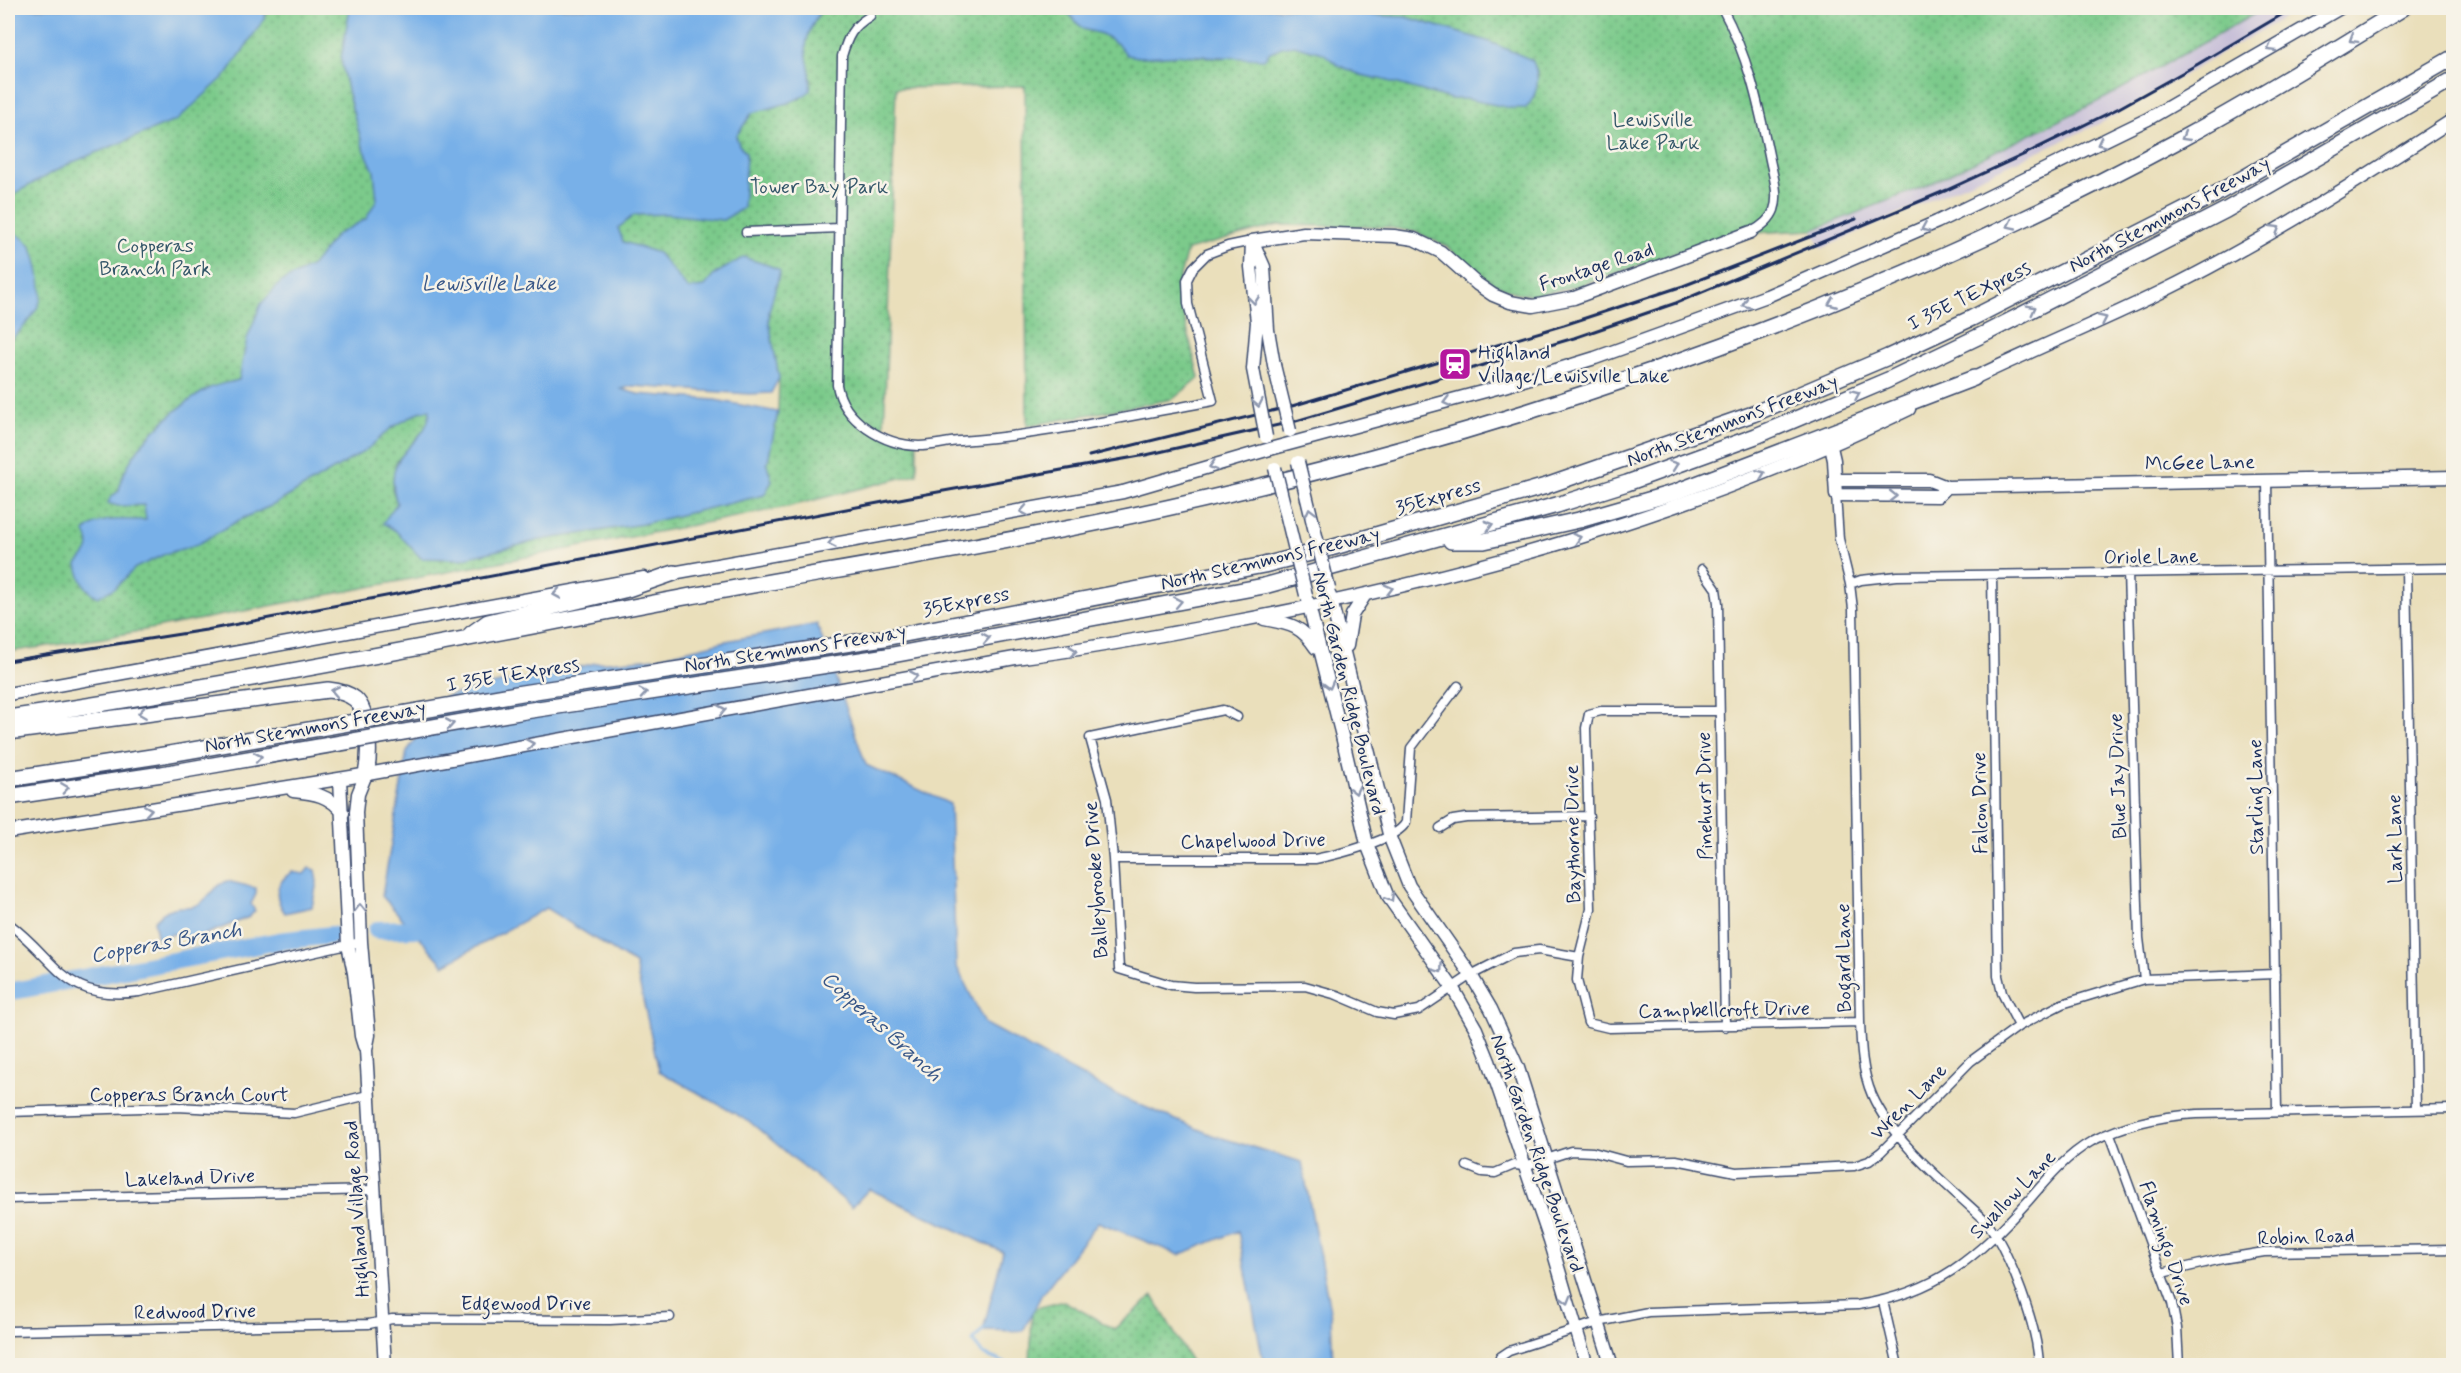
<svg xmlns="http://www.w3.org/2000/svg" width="2461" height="1373" font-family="Mynerve,sans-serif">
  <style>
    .railway { fill: #c8c0d8 }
    .grass { fill: url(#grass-dots); stroke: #4b7c74; stroke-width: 1.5 }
    .water { fill: #78b0e8; stroke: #4a70a3; stroke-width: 1.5 }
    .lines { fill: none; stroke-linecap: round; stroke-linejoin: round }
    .stream { stroke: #78b0e8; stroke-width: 3 }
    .river { stroke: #78b0e8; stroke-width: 18 }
    .street-casing { stroke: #3a496c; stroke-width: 11 }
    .secondary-casing { stroke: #3a496c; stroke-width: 15 }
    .highway-casing { stroke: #3a496c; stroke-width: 18 }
    .street { stroke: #fff; stroke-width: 8 }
    .secondary { stroke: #fff; stroke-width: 12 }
    .highway { stroke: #fff; stroke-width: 15 }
    .rail { stroke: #1b2f5e; stroke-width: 3 }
    .secondary-bridge-casing { stroke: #3a496c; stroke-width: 15; stroke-linecap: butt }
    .highway-bridge-casing { stroke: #3a496c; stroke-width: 18; stroke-linecap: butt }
    .secondary-bridge { stroke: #fff; stroke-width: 12 }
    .highway-bridge { stroke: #fff; stroke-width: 15 }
    .oneway { stroke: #8d97ae }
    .labels { text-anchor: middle; stroke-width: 5; stroke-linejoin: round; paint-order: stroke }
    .park-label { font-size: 20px; fill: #335669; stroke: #f7f3e8 }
    .street-label { font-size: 20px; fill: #1b2f5e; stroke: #f7f3e8 }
    .poi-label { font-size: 20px; fill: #1b2f5e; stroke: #f7f3e8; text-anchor: start }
    .water-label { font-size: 21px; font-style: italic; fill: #375687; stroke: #f7f3e8 }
  </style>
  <defs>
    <pattern id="grass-dots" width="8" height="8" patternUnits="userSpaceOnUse" patternTransform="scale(1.5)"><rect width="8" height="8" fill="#7bca8b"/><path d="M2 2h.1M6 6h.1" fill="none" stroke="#64a475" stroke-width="1.8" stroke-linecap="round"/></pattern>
  </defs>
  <rect width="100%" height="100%" fill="#f7f3e8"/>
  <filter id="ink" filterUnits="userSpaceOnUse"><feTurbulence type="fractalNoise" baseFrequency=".0167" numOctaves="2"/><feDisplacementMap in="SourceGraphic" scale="12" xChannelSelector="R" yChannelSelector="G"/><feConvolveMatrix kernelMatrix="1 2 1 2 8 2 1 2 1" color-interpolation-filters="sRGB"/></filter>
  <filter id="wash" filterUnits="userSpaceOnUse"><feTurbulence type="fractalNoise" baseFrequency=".008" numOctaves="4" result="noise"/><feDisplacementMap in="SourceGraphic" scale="24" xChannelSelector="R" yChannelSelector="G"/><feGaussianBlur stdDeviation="1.35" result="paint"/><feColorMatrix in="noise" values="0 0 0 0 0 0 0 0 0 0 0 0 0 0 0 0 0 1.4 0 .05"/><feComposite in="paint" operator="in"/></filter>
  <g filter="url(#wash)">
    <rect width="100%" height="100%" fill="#eadfbb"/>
    <!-- railway -->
    <path class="railway" d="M2265,8H2300L2103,122L1821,249L1813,230L1925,186L2107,97Z"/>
    <!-- grass -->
    <path class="grass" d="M267,8H350L341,59L347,90L363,146L374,171L378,199L366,219L336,235L312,266L282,282L239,380C229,383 217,384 208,389C174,408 125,451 119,491L111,497L118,506L144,505L147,520L103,521L90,541L89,551L78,564L115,588L135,568L165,554L198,544L239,520L275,504L365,451L391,428L419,412L431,409L428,425L396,462L392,489L397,503L396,531L421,558L461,559L540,540L642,524L764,495L772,481L767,465L778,412L779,378L769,322V311L780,271C768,263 756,263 744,257L715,274L704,287L688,289L658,253L623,242L618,228L634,215L668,214L723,220L743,208L746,153L739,145L736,136L752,113C767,108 785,100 800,99L811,81L805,47L809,32L822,8H1063L1083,29L1102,34L1140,57L1182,55L1220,58L1270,52L1282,46L1294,45L1324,53L1338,65L1361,75L1385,80L1451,99H1467L1511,108L1534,98L1538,73L1532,60L1487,41L1406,17L1363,15L1355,11L1356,8H2265L2107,97L1925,186L1813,230L1732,234L1581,285L1534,295L1519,294L1492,283L1446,246L1416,232L1385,227L1278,225L1187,250L1177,288L1199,378L1173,399L1027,426L1025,86L896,88L884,430L903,439L917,438V474L787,507L103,638L8,652V340L13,338L41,298L37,270L31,245L8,227V197L68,164L116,144L227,74L264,19Z
      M1153,1296L1193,1365L1030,1366L1032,1309L1064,1301L1114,1329Z"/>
    <!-- water -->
    <path class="water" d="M8,8H267L264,19L227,74L177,120L68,164L8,197Z
      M350,8H822C815,19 806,34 806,48C806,64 813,71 810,91C794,104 772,107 752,113L736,136L739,145L746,153L743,208L723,220L668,214L634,215L618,228L623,242L658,253L688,289L704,287L715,274L744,257C756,263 768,263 780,271L769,311V322L779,378L771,393L749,394L633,386L621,389L638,394L715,400L778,412L767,465L772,481L764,495L642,524L540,540L461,559L421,558L396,531L383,523L397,503C379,447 429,449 430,409L419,412L391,428L365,451L275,504L239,520L198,544L165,554L135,568L115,588L98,597C84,589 80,580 77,564C88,553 93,547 85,532C98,515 128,521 146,520L144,505L118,506L108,503L111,497L119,491C125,451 174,408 208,389C217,384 229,383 239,380L247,339L261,304L281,282L312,266L336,235L366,219L377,199L374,171L363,146L347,90L341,59Z
      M1063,8H1356L1355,11L1363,15L1406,17L1487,41L1532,60C1541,77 1538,94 1526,108H1511L1467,99H1451L1385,80L1361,75L1338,65L1323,53L1294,45L1282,47L1270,52L1264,59L1182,55L1140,57L1127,55L1118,44L1102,34L1083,29Z
      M8,227C14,233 25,238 30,245C36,253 42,286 41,296C41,308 18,336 8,340Z
      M817,624L866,765L950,804L956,965L985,1024L1121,1097L1212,1135L1302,1162L1331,1316L1333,1365H1264L1238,1231L1179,1255L1098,1222L1042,1294L1023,1331L983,1330L1003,1252L869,1189L852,1207L750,1122L659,1071L635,964L546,908L444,965L382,896L407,751L447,696L500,683L538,678L595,663L656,658L726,641Z
      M309,868L315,870L317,882L312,907L285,913C273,896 275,883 292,872L304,874Z
      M227,881L256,888V894L251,904L255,911L249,917L199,937L172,934L158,940L154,921C160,915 165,910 174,908C183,906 193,909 202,902C214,893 209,889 227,881Z"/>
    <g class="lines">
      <!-- stream -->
      <path class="stream" d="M984,1328L973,1341L983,1354L1012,1366"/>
      <!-- river -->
      <path class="river" d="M377,930L415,929L435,919
        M8,992L279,941L332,935"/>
    </g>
  </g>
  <g filter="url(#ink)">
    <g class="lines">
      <!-- street casing -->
      <g class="street-casing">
        <path id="street" d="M1722,8C1748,56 1758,102 1769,155C1772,172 1780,194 1774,210C1770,220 1761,227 1751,232
          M870,16C852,27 848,36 842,56L837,385C843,421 884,445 919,446C932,446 946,442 960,441C1045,435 1129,416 1213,401L1188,304L1187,280L1193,268L1207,254L1228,246L1252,241
          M746,232L839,228
          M2267,481L2277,1112
          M1836,495L1839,539L1850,584L1853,609L1860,1022C1861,1047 1862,1072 1872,1095C1893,1143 1949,1186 1987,1222C2010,1253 2038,1327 2039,1366
          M1702,569L1716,589L1718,603L1725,1027
          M2406,569L2416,1109
          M2128,572L2139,938L2144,979
          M1992,575L1998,976L2002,993L2019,1026
          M1850,584L1861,580L1897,576L2454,568
          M1718,711H1601L1589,714L1586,728L1591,909L1579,957L1577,980L1588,1023L1609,1028L1860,1022
          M1237,717L1223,710L1090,738L1107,799L1113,859L1119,969L1171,985L1194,987L1305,986L1337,995L1377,1012L1394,1015L1419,1010L1471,975L1514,953L1539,950L1579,957
          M1440,828L1453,820L1466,818L1589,816
          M1113,859H1315C1335,855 1398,840 1406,822L1411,748L1458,686
          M8,923C59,961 63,1002 139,992L361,942
          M8,1112L177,1107L294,1113L368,1095
          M2110,1134L2172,1303L2177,1328L2179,1366
          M1467,1166L1482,1172L1495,1173L1514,1165L1525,1166L1571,1151L1593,1152L1626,1161L1676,1160L1736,1172L1854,1166L1869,1161L1881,1152L1971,1061L2019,1026L2062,1004L2144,979L2275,974
          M8,1199L374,1190
          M2162,1273L2222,1259L2264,1252L2454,1249
          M1883,1301L1898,1366
          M8,1331L369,1324L392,1319L610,1320L670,1317
          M1500,1366V1357L1509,1351L1598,1322L1648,1312L1858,1305C1937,1293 1977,1257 2029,1200C2047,1179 2067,1155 2092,1141C2125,1124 2161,1116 2197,1114L2454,1109"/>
      </g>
      <!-- secondary casing -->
      <g class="secondary-casing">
        <path id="secondary" d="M1252,241L1304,233L1394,236L1414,239L1441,252L1477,284L1493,295L1510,302L1533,306L1574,298L1751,232
          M1252,241L1251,267L1257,322L1253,369
          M1253,242L1264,267L1268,330L1274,365
          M1968,381C2031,350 2096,324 2159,293C2261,243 2358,181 2454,119
          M1831,447L1834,460L1836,495L1938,496L1947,487
          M1835,480H1929L1947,487L2454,477
          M667,574L1123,492L1270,449L1504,386L1595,358L1767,296L1937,222L2148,119L2340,8
          M1330,596L1390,838L1409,886L1471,975L1491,1009L1518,1068L1612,1366
          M1308,602L1342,736L1367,844L1387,895L1452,987L1476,1029L1489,1061L1550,1240L1587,1366
          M1264,619C1290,624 1301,625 1316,648
          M1347,646L1352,615L1365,595
          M8,694L644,578
          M366,774L358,794L356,812L361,942L369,1035L366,1050L385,1366
          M340,779L348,945L354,973L361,1036L364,1046
          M293,791C314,793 330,795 343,813
          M8,832L351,777L1015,658C1088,649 1159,636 1232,622C1465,578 1695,513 1909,409"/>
      </g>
      <!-- highway casing -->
      <g class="highway-casing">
        <path id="highway" d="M1451,541H1484L1579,520L1673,493L1974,378
          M471,634L488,622L628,589L674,573
          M884,638L1264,565L1334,547L1546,486L1753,414L1888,357L1972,318L2214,195L2454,57
          M887,656L1264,586L1557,505L1627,483L1756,436L1888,380L1986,333L2226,210L2454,79
          M8,718C233,685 456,640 680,598C867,564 1055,536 1240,491C1563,413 1881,301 2174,143C2252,101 2328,54 2403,8
          M8,732L328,690C338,691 348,693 355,699C370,712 370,757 366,774"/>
      </g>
      <!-- street -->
      <use href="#street" class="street"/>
      <!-- secondary -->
      <use href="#secondary" class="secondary"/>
      <!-- highway -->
      <use href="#highway" class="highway"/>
      <!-- rail -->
      <path class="rail" d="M1089,456L1292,406L1564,325L1683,286L1856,219
        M8,661L206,630L910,497L1146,455L1296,421L1574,338L1676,303L1947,190L2023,155L2119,108L2198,64L2293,8"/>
      <!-- secondary-bridge casing -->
      <g class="secondary-bridge-casing">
        <path id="secondary-bridge" d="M1274,365L1290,431
          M1253,369L1266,437
          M1298,462L1329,589
          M1275,468L1306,595"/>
      </g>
      <!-- highway-bridge casing -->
      <g class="highway-bridge-casing">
        <path id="highway-bridge" d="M8,779L158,756L522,693L884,638
          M8,797L162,774L525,711L887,656"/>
      </g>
      <!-- secondary-bridge -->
      <use href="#secondary-bridge" class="secondary-bridge"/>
      <!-- highway-bridge -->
      <use href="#highway-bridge" class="highway-bridge"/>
    </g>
    <!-- one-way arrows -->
    <defs><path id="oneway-chevron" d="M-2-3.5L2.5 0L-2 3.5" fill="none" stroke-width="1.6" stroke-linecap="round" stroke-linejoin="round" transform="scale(1.5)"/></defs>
    <g class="oneway">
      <use href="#oneway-chevron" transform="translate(2353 39) rotate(148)"/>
      <use href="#oneway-chevron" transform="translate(2271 48) rotate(150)"/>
      <use href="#oneway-chevron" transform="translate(2185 137) rotate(150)"/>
      <use href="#oneway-chevron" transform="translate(2101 143) rotate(153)"/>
      <use href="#oneway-chevron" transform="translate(2011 225) rotate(155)"/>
      <use href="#oneway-chevron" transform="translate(1925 228) rotate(157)"/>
      <use href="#oneway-chevron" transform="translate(2276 229) rotate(-31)"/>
      <use href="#oneway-chevron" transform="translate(1254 300) rotate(84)"/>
      <use href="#oneway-chevron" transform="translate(1832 303) rotate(158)"/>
      <use href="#oneway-chevron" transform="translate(1746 304) rotate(160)"/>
      <use href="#oneway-chevron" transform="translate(2032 309) rotate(-27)"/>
      <use href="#oneway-chevron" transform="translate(2103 319) rotate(-25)"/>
      <use href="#oneway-chevron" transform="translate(1856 394) rotate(-24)"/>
      <use href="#oneway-chevron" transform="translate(1447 402) rotate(165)"/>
      <use href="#oneway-chevron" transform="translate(1258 403) rotate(79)"/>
      <use href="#oneway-chevron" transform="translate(1674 465) rotate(-20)"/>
      <use href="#oneway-chevron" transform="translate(1213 466) rotate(164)"/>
      <use href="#oneway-chevron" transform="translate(1761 474) rotate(-21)"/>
      <use href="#oneway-chevron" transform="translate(1893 496) rotate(1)"/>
      <use href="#oneway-chevron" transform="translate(1024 511) rotate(170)"/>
      <use href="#oneway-chevron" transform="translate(1310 512) rotate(-104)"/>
      <use href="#oneway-chevron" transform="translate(1489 525) rotate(-16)"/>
      <use href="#oneway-chevron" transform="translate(1577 538) rotate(-18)"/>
      <use href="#oneway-chevron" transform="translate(832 543) rotate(169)"/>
      <use href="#oneway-chevron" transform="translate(1389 589) rotate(-14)"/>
      <use href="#oneway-chevron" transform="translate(557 594) rotate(170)"/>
      <use href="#oneway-chevron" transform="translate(1178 602) rotate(-11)"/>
      <use href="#oneway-chevron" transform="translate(986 638) rotate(-10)"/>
      <use href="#oneway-chevron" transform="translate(1073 651) rotate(-7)"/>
      <use href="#oneway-chevron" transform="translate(914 676) rotate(-10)"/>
      <use href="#oneway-chevron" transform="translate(1329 685) rotate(75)"/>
      <use href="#oneway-chevron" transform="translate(335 691) rotate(-169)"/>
      <use href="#oneway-chevron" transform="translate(643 693) rotate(-9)"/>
      <use href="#oneway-chevron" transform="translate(722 710) rotate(-10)"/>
      <use href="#oneway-chevron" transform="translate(142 713) rotate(172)"/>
      <use href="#oneway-chevron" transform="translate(450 724) rotate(-10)"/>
      <use href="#oneway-chevron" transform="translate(530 744) rotate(-10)"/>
      <use href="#oneway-chevron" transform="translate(258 757) rotate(-10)"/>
      <use href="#oneway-chevron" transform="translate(65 788) rotate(-8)"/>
      <use href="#oneway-chevron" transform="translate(1355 790) rotate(77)"/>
      <use href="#oneway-chevron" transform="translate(148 810) rotate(-9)"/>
      <use href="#oneway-chevron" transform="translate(1390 898) rotate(59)"/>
      <use href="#oneway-chevron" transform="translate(360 908) rotate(-91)"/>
      <use href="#oneway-chevron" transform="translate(1439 969) rotate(55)"/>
      <use href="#oneway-chevron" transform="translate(1567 1300) rotate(74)"/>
    </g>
  </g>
  <!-- icons -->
  <defs>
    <g id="station-square" transform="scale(1.725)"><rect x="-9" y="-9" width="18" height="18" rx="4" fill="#b5179e" stroke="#f7f3e8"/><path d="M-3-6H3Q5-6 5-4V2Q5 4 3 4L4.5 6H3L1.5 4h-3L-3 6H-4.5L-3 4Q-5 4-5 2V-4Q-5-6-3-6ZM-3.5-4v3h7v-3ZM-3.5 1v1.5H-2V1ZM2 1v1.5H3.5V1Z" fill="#fff"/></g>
  </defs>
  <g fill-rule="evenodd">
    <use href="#station-square" x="1455" y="364"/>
  </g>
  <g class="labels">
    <!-- park labels -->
    <g class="park-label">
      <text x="1653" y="126">Lewisville<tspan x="1653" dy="23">Lake Park</tspan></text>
      <text x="819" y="193">Tower Bay Park</text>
      <text x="155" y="252">Copperas<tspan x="155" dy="23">Branch Park</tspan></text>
    </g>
    <!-- street labels -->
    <g class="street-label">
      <text transform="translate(2169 214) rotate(-28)" y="7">North Stemmons Freeway</text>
      <text transform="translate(1596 266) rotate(-18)" y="7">Frontage Road</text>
      <text transform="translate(1969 295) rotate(-26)" y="7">I 35E TEXpress</text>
      <text transform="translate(1732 420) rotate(-21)" y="7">North Stemmons Freeway</text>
      <text transform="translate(2200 462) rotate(-1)" y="7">McGee Lane</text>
      <text transform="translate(1438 496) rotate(-16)" y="7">35Express</text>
      <text transform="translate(2151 556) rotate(-1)" y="7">Oriole Lane</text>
      <text transform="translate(1270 558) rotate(-13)" y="7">North Stemmons Freeway</text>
      <text transform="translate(966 601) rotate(-11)" y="7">35Express</text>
      <text transform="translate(795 648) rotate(-9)" y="7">North Stemmons Freeway</text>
      <text transform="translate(513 674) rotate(-9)" y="7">I 35E TEXpress</text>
      <text transform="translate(1350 693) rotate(76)" y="7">North Garden Ridge Boulevard</text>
      <text transform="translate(315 726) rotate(-10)" y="7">North Stemmons Freeway</text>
      <text transform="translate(2117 776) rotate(-92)" y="7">Blue Jay Drive</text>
      <text transform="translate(1704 796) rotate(-91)" y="7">Pinehurst Drive</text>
      <text transform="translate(2255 797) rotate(-91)" y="7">Starling Lane</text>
      <text transform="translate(1979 803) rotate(-91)" y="7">Falcon Drive</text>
      <text transform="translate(1572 834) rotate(-91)" y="7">Baythorne Drive</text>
      <text transform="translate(2394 839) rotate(-91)" y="7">Lark Lane</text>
      <text transform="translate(1253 840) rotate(-1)" y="7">Chapelwood Drive</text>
      <text transform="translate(1095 880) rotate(-94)" y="7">Balleybrooke Drive</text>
      <text transform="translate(1843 958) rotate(-91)" y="7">Bogard Lane</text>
      <text transform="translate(1724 1009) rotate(-1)" y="7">Campbellcroft Drive</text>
      <text x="189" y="1101">Copperas Branch Court</text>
      <text transform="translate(1908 1101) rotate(-45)" y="7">Wren Lane</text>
      <text transform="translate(1538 1153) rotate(71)" y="7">North Garden Ridge Boulevard</text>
      <text transform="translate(190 1177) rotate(-2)" y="7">Lakeland Drive</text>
      <text transform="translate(2012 1194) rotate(-46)" y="7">Swallow Lane</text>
      <text transform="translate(356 1209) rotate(-94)" y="7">Highland Village Road</text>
      <text transform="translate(2306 1236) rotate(-2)" y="7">Robin Road</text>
      <text transform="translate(2167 1243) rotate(71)" y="7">Flamingo Drive</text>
      <text x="526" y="1310">Edgewood Drive</text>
      <text transform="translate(195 1311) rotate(-1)" y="7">Redwood Drive</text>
    </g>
    <!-- poi labels -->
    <g class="poi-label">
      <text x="1478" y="359">Highland<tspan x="1478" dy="23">Village/Lewisville Lake</tspan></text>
    </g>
    <!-- water labels -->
    <g class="water-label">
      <text x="489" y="290">Lewisville Lake</text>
      <text transform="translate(166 942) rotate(-10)" y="7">Copperas Branch</text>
      <text transform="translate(882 1026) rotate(42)" y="7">Copperas Branch</text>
    </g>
  </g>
  <!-- margin -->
  <rect width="2461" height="1373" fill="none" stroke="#f7f3e8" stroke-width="30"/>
</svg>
